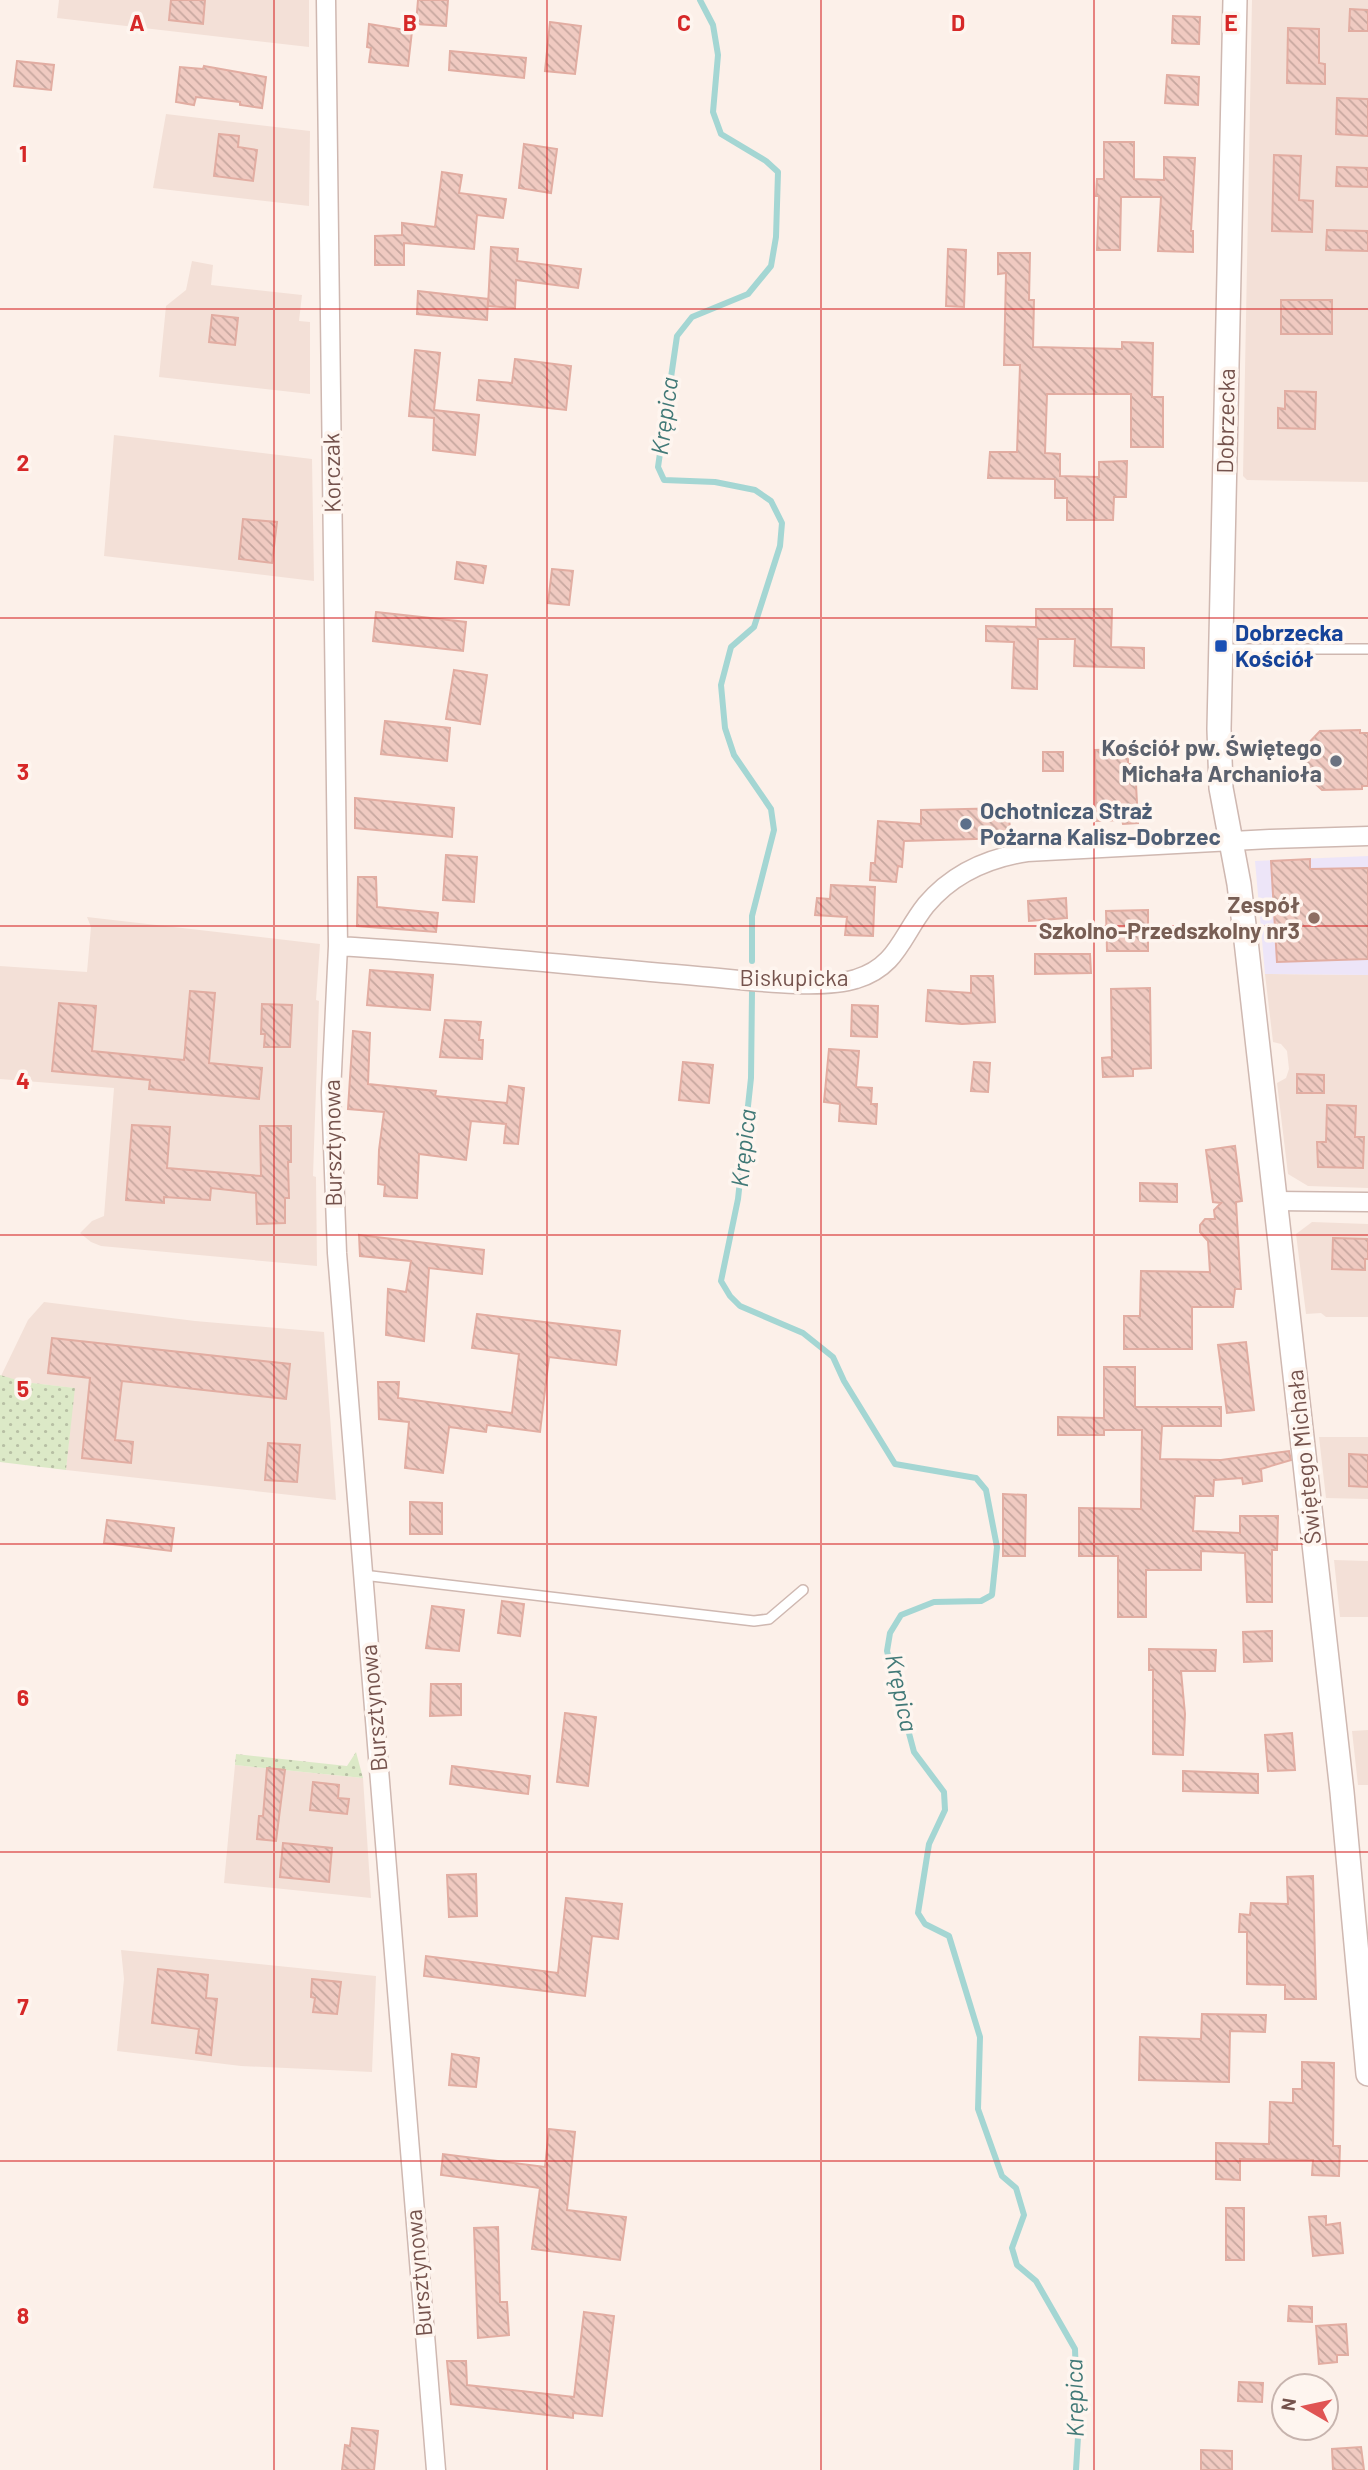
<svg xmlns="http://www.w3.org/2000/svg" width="1368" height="2470" font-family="Barlow,sans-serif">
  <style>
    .residential { fill: #f3e0d7 }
    .education { fill: #ede5f8 }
    .grass { fill: url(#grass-dots) }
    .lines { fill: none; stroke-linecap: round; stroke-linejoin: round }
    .stream { stroke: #a4d6d3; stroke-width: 6 }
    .building { fill: url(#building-back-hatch); stroke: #e2ada2; stroke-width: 2 }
    .service-casing { stroke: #cfb8b1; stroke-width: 12 }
    .minor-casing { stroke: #cfb8b1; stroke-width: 21 }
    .tertiary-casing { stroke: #cfb8b1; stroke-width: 26 }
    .service { stroke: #fff; stroke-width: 9 }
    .minor { stroke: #fff; stroke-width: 18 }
    .tertiary { stroke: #fff; stroke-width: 23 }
    .grid { fill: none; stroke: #d62828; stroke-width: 2; stroke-opacity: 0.55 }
    .transit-dot { fill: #1a4fb4; stroke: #fef5ef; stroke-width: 2.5 }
    .worship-dot { fill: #6b7280; stroke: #fef5ef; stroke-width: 2.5 }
    .service-dot { fill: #5c6f8a; stroke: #fef5ef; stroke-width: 2.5 }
    .education-dot { fill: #8d6e63; stroke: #fef5ef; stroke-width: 2.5 }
    .labels { text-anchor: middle; stroke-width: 7; stroke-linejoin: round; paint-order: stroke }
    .street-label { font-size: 23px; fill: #75534d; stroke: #fef5ef }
    .transit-label { font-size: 23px; font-weight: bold; fill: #164399; stroke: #fef5ef; text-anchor: start }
    .worship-label { font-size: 23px; font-weight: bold; fill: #5b616d; stroke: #fef5ef; text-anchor: end }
    .service-label { font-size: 23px; font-weight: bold; fill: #4e5e75; stroke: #fef5ef; text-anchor: start }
    .education-label { font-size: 23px; font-weight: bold; fill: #785e54; stroke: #fef5ef; text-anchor: end }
    .water-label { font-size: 24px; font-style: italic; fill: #417977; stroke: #fef5ef }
    .grid-label { font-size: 23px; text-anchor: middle; font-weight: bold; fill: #d62828; stroke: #fef5ef; stroke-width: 7; stroke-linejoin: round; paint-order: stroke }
  </style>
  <defs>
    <pattern id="grass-dots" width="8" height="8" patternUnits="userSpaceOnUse" patternTransform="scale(1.75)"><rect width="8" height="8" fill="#dce9c7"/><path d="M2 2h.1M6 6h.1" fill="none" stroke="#b7bfa4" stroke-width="1.8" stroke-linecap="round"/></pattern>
    <pattern id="building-back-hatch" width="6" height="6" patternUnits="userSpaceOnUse" patternTransform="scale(1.75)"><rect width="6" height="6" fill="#f0cac1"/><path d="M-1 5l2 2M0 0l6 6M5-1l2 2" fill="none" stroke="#c7a79f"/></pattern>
  </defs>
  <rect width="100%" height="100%" fill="#fcf0e9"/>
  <!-- residential -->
  <path class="residential" d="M59,0H309V47L57,18Z
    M1252,0H1368V482L1247,480L1243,476Z
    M166,114L310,131L309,206L153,188Z
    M192,261L213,265L211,285L302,295L299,321L310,322V394L159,377L166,306L186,290Z
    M114,435L312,459L314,581L104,556Z
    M87,917L320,944L316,1000L319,1001L313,1176L316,1177L317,1266L101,1246L91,1242L80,1233L92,1221L104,1216L114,1088L0,1079V966L87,972L91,927Z
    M1265,974L1368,975V1188L1308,1186L1288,1174L1277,1083L1286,1078L1289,1069L1287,1051L1281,1044L1273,1042Z
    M1312,1222L1368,1224V1317H1326L1321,1313L1306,1314L1296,1234Z
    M44,1302L195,1321L324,1332L336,1500L66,1470L74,1388L24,1382L1,1376L28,1320Z
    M1319,1437H1368V1499L1326,1498Z
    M1334,1560L1368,1561V1617H1340Z
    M1368,1730V1785H1358L1352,1731Z
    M235,1765L363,1778L371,1898L224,1883Z
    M121,1950L376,1976L372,2072L241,2066L117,2051L124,1979Z"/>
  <!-- education -->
  <path class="education" d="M1368,856V975L1265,974L1255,861Z"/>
  <!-- grass -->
  <path class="grass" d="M0,1375L24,1382L75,1388L66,1470L0,1462Z
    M356,1752L363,1778L235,1765L236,1754L347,1766Z"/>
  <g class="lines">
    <!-- stream -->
    <path class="stream" d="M700,0L713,25L718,55L713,112L721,134L766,161L778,172L776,237L771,266L748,294L692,317L677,336L658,467L664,480L715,482L755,490L771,501L782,523L780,546L754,627L731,647L721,685L725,728L734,755L771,809L774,830L752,916V961
      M752,992L751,1078L738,1199L721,1281L730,1296L740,1306L803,1333L833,1357L844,1381L895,1464L976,1478L986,1490L997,1547L992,1595L981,1601L934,1602L901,1615L890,1633L887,1651L914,1752L944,1792L945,1810L929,1844L918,1913L925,1924L949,1936L980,2037L978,2109L1002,2176L1016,2188L1024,2215L1012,2248L1017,2265L1036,2281L1075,2349L1078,2437L1076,2470"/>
  </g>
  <!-- building -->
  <path class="building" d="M171,0H205L203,24L169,20Z
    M418,0H448L446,26L416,24Z
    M1350,9L1368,10V31H1349Z
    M1173,16L1200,17L1199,44L1172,43Z
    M550,22L581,26L575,74L545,71Z
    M369,24L412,31L408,66L369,62L371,48L367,47Z
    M1288,28L1319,29V63L1325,64V84L1287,83Z
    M450,51L526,58L524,78L449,70Z
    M17,61L54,65L51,90L14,86Z
    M204,66L266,77L262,108L240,105V102L196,97L194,105L176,102L180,67L203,69Z
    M1167,75L1199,77L1198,105L1165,103Z
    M1337,98L1368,99V136L1336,134Z
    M219,134L239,136L238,147L257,150L253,181L214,176Z
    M1104,142H1134V179L1164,180V157L1195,158L1191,231H1193V252L1158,251L1161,197H1121L1120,250H1097L1099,196H1096L1097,179H1104Z
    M524,144L557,149L551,193L519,188Z
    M1274,155L1301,156L1299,200L1313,201L1312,232L1272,231Z
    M1337,167L1368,168V187L1336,186Z
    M442,172L462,175L459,193L506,199L503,218L477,215L474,249L404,243V265H375V236L402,235V223L435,227Z
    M1327,230L1368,231V251L1326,250Z
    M491,247L518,249L517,261L581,269L578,288L516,280L515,308L488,306Z
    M948,249L966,250L964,307L946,306Z
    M998,253H1030L1029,300H1034L1033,347L1122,349V342L1153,343L1152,397H1163V447H1131V394H1047L1045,453L1060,454V476L1099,477V462L1127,461L1126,497H1114L1113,520H1067V498H1055V479L988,478L990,452H1017L1020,365H1004L1006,273L998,274Z
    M418,291L488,299L487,320L417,314Z
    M1281,300H1332V334H1281Z
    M212,315L238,318L235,345L209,342Z
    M415,350L440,353L434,410L479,415L475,455L433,450L434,418L409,416Z
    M515,359L571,366L566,410L477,400L479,380L512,383Z
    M1285,391L1316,392L1315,429L1278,428V408L1285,409Z
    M243,519L277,522L272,563L239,559Z
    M457,562L486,566L483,583L455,579Z
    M552,569L573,571L569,605L548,603Z
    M1036,609H1112L1111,647L1144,648V668L1074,666L1075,639H1038L1037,689L1012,688L1014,642L986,641V626L1036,627Z
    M376,612L466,622L463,651L373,641Z
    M454,670L487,675L480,724L446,719Z
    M385,721L450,728L447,761L381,754Z
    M1360,730V733H1368V786H1362V789L1322,790L1304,773L1303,749L1320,731Z
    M1128,749V764H1135L1138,823L1123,824L1122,820L1096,821L1095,750Z
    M1043,752H1063V771H1043Z
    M355,798L454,808L452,837L355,828Z
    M1009,808L1010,838L904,841L902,867L898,866L896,882L870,880L871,863H875L878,821L921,824V810Z
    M446,855L477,857L474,902L443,900Z
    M1310,859V869L1368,868V959L1277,962L1271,861Z
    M358,877H376L377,907L438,913L436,932L357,926Z
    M831,885L875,887L873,936L845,935L847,917L815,915L817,898L830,899Z
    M1066,898L1067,918L1029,921L1028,901Z
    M1148,910V925L1153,930L1148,935V951H1107L1106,911Z
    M1035,954H1090L1091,973L1035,974Z
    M370,970L433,975L430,1010L367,1005Z
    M971,976H993L995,1022L962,1024L926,1021L928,990L971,993Z
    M1150,988L1151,1068L1133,1069V1076L1103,1077L1102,1058L1112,1057L1111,989Z
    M190,991L215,993L209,1063L262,1068L259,1099L149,1089L150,1080L52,1071L59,1003L96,1006L92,1051L184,1060Z
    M262,1004L292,1005L290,1047H264L265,1034H261Z
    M852,1005L878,1006L877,1037L851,1036Z
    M445,1020L481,1022L479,1040H483L482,1059L440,1057Z
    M353,1031L370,1033L368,1084L436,1091L435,1096L507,1103L509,1086L524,1088L518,1144L504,1143L506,1124L471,1121L466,1160L419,1154L417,1198L384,1196L385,1185L378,1184L379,1150L384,1112L348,1109Z
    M829,1049L859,1051L856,1087L872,1088L871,1104H877L876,1124L839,1121L840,1104L824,1102Z
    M683,1062L713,1065L709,1103L679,1100Z
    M974,1062L990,1063L988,1092L971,1091Z
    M1297,1074L1324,1075V1093H1297Z
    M1327,1105L1356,1106L1355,1137H1364L1363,1168L1318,1167L1317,1142H1326Z
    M132,1125L170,1127L167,1168L261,1176L260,1126H291V1162H288L289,1198H285V1223L257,1224L256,1193L211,1188L210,1200L164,1197V1203L126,1200Z
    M1235,1146L1242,1201L1236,1202L1241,1289H1235L1233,1307H1192V1349H1124V1316H1140L1141,1271L1210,1272L1208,1241L1200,1232V1225L1205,1219H1215L1214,1210L1221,1203L1213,1202L1206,1150Z
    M1140,1183L1177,1184V1202L1140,1201Z
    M359,1235L484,1250L482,1274L429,1268L424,1341L386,1335L388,1289L406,1292L411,1261L360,1256Z
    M1333,1238L1368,1239V1259H1365V1270L1332,1269Z
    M477,1314L620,1331L616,1365L549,1357L540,1432L487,1425L486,1432L449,1427L443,1473L405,1468L409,1422L379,1419L378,1382H399L398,1398L512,1413L519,1354L472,1348Z
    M52,1338L290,1364L286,1399L122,1381L115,1440L133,1442L131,1463L82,1458L90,1378L48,1373Z
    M1246,1342L1254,1410L1227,1413L1218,1345Z
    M1104,1367H1135V1407H1221V1426H1162L1160,1459L1221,1460L1289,1451L1291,1460L1261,1469L1262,1481L1243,1484L1242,1478L1214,1480L1213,1496H1195L1193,1531L1240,1533V1516H1278L1277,1550H1272V1602H1247L1245,1553L1201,1551V1570H1146V1617H1118V1556H1079V1508L1141,1509L1142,1430H1104V1435H1058V1417L1104,1418Z
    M268,1443L300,1445L297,1482L265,1480Z
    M1349,1454L1368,1455V1487L1349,1486Z
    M1003,1494L1026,1495L1025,1556H1003Z
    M410,1502L442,1503V1534H410Z
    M107,1520L174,1528L171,1551L104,1543Z
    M502,1601L524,1604L520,1636L498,1633Z
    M432,1606L464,1610L459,1651L426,1648Z
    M1272,1631V1661L1244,1662L1243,1632Z
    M1149,1649L1216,1650L1215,1671H1181L1185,1714L1183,1755L1153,1754V1670H1149Z
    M431,1684H461V1715L430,1716Z
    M565,1713L596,1717L588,1786L557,1782Z
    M1292,1733L1295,1770L1268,1771L1265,1735Z
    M452,1766L530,1776L528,1794L450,1784Z
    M267,1768L285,1770L276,1841L257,1839L259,1816H263Z
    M1183,1771L1258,1774V1793L1183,1791Z
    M313,1782L339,1785L338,1798L349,1799L347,1814L310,1810Z
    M283,1843L332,1848L329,1882L280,1877Z
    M476,1874L477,1916L449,1917L447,1875Z
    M1313,1876L1316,1999H1285V1985L1247,1984V1932H1239L1240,1914L1250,1915L1251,1903L1288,1904L1287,1877Z
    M566,1898L622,1904L618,1939L592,1936L585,1996L424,1976L426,1956L558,1973Z
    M158,1969L208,1975L206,1998L217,1999L211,2055L196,2053L199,2029L152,2023Z
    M312,1979L341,1982L337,2014L313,2012L315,1998L311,1997Z
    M1202,2014L1266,2015L1265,2032L1230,2031L1229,2082L1139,2080L1140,2037L1201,2039Z
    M452,2054L479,2058L476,2087L449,2085Z
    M1302,2062L1334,2063L1333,2146H1340L1339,2176L1312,2175L1313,2160L1240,2159V2180L1216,2179V2143L1269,2144L1270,2102L1293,2103V2089H1302Z
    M549,2129L575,2132L567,2210L626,2217L620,2260L532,2249L540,2188L441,2175L443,2154L545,2167Z
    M1226,2208H1244V2260H1226Z
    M1326,2216V2225L1340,2223L1343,2253L1313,2256L1309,2217Z
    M498,2227L500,2302H507L509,2335L478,2338L474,2228Z
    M1289,2306L1312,2307V2322L1288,2321Z
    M584,2312L614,2316L602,2416L573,2413V2418L451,2404L447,2361H466L467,2385L574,2397Z
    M1346,2324L1348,2355H1337V2362L1319,2364L1316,2326Z
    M1239,2382L1263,2383L1262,2402L1238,2401Z
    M352,2428L378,2431L374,2470H342L345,2445L350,2446Z
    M1361,2447L1364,2470H1333L1332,2449Z
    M1201,2450L1232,2451V2470H1201Z"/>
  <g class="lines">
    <!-- service casing -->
    <g class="service-casing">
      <path id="service" d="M1223,649H1368
        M363,1575L754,1621L769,1619L803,1590"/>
    </g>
    <!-- minor casing -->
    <g class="minor-casing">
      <path id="minor" d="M326,0L338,946L331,1092L337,1253L436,2470
        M338,946C458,953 578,966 697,976C738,979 819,991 856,979C897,967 902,935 926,905C952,874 988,858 1027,852L1270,839L1368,836
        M1275,1201L1368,1202"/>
    </g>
    <!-- tertiary casing -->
    <g class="tertiary-casing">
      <path id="tertiary" d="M1235,0L1219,729L1221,788L1239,884L1246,941L1342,1792L1368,2074"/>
    </g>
    <!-- service -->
    <use href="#service" class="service"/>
    <!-- minor -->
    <use href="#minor" class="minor"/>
    <!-- tertiary -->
    <use href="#tertiary" class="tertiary"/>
  </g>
  <!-- grid -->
  <path class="grid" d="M274,0V2470M547,0V2470M821,0V2470M1094,0V2470M0,309H1368M0,618H1368M0,926H1368M0,1235H1368M0,1544H1368M0,1852H1368M0,2161H1368"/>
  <!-- markers -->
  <rect class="transit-dot" x="1214" y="639" width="14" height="14" rx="3.5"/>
  <circle class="worship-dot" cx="1336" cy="761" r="7"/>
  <circle class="service-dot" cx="966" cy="824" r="7"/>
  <circle class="education-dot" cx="1314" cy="918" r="7"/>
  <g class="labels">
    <!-- street labels -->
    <g class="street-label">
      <text transform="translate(1226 421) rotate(-89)" y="8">Dobrzecka</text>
      <text transform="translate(332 473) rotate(-91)" y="8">Korczak</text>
      <text x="794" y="986">Biskupicka</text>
      <text transform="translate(333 1143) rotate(-91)" y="8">Bursztynowa</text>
      <text transform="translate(1304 1457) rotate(-96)" y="8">Świętego Michała</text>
      <text transform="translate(374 1708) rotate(-95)" y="8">Bursztynowa</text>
      <text transform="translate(419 2273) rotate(-95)" y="8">Bursztynowa</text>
    </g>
    <!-- transit labels -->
    <g class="transit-label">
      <text x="1235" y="641">Dobrzecka<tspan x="1235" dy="26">Kościół</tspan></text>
    </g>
    <!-- worship labels -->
    <g class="worship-label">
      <text x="1322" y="756">Kościół pw. Świętego<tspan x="1322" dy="26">Michała Archanioła</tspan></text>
    </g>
    <!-- service labels -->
    <g class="service-label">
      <text x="980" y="819">Ochotnicza Straż<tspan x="980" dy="26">Pożarna Kalisz-Dobrzec</tspan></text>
    </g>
    <!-- education labels -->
    <g class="education-label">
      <text x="1300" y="913">Zespół<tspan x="1300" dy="26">Szkolno-Przedszkolny nr3</tspan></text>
    </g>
    <!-- water labels -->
    <g class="water-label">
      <text transform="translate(665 416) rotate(-82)" y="8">Krępica</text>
      <text transform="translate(744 1148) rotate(-84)" y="8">Krępica</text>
      <text transform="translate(901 1693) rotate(78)" y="8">Krępica</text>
      <text transform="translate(1075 2398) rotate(-91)" y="8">Krępica</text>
    </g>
  </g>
  <g class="grid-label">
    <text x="137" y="31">A</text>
    <text x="410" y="31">B</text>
    <text x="684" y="31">C</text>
    <text x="958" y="31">D</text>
    <text x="1231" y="31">E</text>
    <text x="23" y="162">1</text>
    <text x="23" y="471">2</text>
    <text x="23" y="780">3</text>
    <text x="23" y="1089">4</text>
    <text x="23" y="1397">5</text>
    <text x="23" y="1706">6</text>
    <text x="23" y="2015">7</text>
    <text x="23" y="2324">8</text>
  </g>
  <!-- north arrow -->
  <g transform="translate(1305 2407) rotate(279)"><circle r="33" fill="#fef5ef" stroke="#c7b4ae" stroke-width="2"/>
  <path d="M0-5L12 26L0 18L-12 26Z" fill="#e05453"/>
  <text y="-10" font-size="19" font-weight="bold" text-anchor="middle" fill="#75534d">N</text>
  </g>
</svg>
